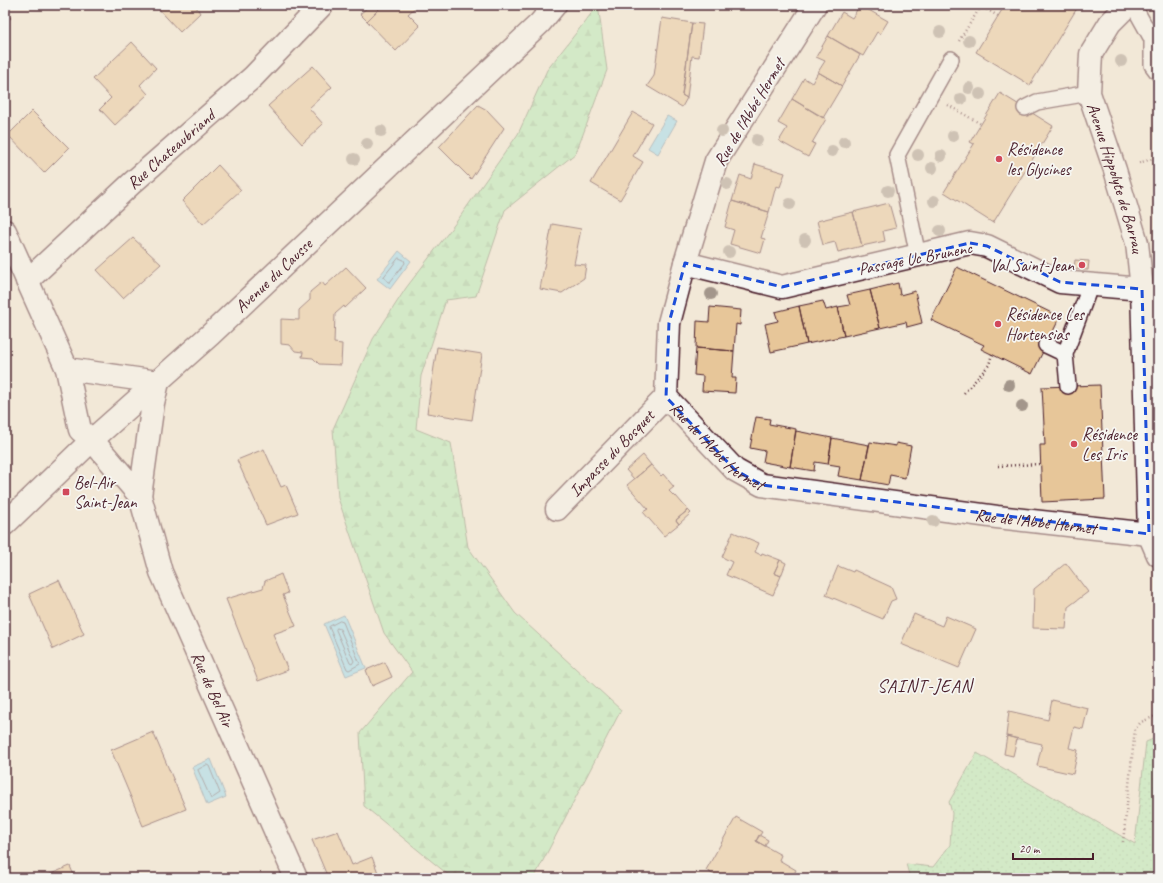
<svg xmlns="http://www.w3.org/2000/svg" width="1163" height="883" font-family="Caveat,sans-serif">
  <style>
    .grass { fill: url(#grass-dots); stroke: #7c866f }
    .forest { fill: url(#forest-firs); stroke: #7c866f }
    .water { fill: #92d9f3; stroke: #758fa3 }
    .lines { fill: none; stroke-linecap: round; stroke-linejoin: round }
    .shore { stroke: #67697b; stroke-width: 1 }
    .building { fill: #e7c699; stroke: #4a1f2b }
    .service-casing { stroke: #4a1f2b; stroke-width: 18 }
    .minor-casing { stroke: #4a1f2b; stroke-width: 25 }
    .path { stroke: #4a1f2b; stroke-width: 2.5; stroke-dasharray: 1 3; stroke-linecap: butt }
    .service { stroke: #f6f6f2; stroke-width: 15 }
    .minor { stroke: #f6f6f2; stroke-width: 22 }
    .tree { fill: #a3968b }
    .marked { fill: none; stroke: #1d4ed8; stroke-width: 3; stroke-dasharray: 8 5; stroke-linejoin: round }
    .poi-dot { fill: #d1495b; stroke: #f6f6f2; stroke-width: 1.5 }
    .labels { text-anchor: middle; stroke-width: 3.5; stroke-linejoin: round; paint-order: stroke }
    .street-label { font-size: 17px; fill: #4a1f2b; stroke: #f6f6f2 }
    .poi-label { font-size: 17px; fill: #4a1f2b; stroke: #f6f6f2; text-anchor: start }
    .neighbourhood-label { font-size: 18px; letter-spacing: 1px; fill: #4a1f2b; stroke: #f6f6f2 }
  </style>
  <defs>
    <pattern id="grass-dots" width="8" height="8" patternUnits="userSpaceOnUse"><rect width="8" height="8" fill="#aeecb3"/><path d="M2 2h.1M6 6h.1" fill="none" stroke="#97ca9a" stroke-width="1.8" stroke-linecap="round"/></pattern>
    <pattern id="forest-firs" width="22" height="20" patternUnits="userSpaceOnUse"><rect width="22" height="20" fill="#aeecb3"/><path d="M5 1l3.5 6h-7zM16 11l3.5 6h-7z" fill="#97ca9a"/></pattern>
  </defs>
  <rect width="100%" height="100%" fill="#f2e8d7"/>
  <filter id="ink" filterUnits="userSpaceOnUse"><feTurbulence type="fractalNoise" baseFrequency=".025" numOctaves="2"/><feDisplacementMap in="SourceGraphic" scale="8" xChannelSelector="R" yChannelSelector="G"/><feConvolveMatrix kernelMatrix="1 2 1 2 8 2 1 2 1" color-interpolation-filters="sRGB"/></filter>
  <g filter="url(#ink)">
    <!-- grass -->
    <path class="grass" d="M1158,737V878H910L906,864L933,867L950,845L952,813L949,802L977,753L1135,844L1146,742Z"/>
    <!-- forest -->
    <path class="forest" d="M598,5L607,70L576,153L505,210L476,296L446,300L421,376L416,429L451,443L468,547L515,613L621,710L534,878L451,877L364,806L360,733L412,672L384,633L338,498L333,429L373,339L406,288L457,221L518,134L547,70Z"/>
    <!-- water -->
    <path class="water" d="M667,116L677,121L658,154L648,148Z
      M399,251L411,261L390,289L377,279Z
      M344,615L366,668L346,676L324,624Z
      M211,759L226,797L207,805L192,767Z"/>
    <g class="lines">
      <!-- shore -->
      <path class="shore" d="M399,258L404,260L405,263L390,282H388L384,277Z
        M340,621L343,622L360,664L349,670L347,669L329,627Z
        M337,628L340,629L354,661L352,664L350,663L336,630Z
        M207,765L209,766L220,793L211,799L198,770Z"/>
    </g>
    <!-- building -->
    <path class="building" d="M155,5H195L200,13L180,32Z
      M370,5H383L367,21L360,14Z
      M383,5H418L408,14L420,26L396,51L367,21Z
      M860,5L888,21L880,34L877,32L863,56L828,36L842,12L852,18Z
      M1005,5H1079L1030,85L976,52Z
      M5,12L11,18L5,24Z
      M662,18L692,23L682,95L687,98L682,107L647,86L654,76Z
      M692,23L703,24L699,57L692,56L687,98L682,95Z
      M828,36L860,55L842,86L818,72L825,61L816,57Z
      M132,42L156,68L140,85L148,94L115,125L100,109L111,98L93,79Z
      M313,66L332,87L309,108L323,124L302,144L268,106Z
      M818,72L842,86L823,118L792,99L804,78L812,83Z
      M1000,93L1053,126L993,223L944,192L974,144L970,142Z
      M792,99L826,119L812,143L815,144L808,157L779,141L787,128L778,123Z
      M478,105L487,110L504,128L471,179L439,147Z
      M32,111L69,148L44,173L8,135Z
      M633,112L652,123L633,156L643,162L620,200L591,183Z
      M755,164L785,173L780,187L776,186L769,212L732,201L740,175L751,179Z
      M218,165L241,190L203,224L182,201Z
      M732,201L769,212L761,238L765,239L761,253L730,244L734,230L725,227Z
      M889,203L896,228L883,231L885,241L862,246L853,212Z
      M853,212L862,246L838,252L835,242L823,245L817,221Z
      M552,224L581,229L574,264L586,265L584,278L562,293L540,289Z
      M133,238L161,264L123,298L97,270Z
      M1075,260L1089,261L1088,270L1074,269Z
      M346,267L366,288L345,308L344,306L335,314L334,343L342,344L341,365L319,364L313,358L302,357L303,352L295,351L290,345L281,344V319L299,320V310L310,300V292L322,282L325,286Z
      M957,267L1060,317L1032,374L981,349L984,345L931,320Z
      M898,283L900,295L915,291L922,323L907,327L906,322L880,328L870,290Z
      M870,290L880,328L844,336L838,307L850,305L847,295Z
      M823,301L826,310L838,307L844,336L807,344L799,306Z
      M799,306L807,344L771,352L765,324L778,321L775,312Z
      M710,307L741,310L740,325L736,324L734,351L696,348L697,321L709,322Z
      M437,347L482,354L472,420L427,413Z
      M696,348L734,351L732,378H736L735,393L702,391L703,376L694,375Z
      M1100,385L1105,499L1042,502L1040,445H1045L1042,387Z
      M756,417L770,419L769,424L796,429L790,467L763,462L765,451L750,448Z
      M796,431L832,438L828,464L815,462L814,471L790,467Z
      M832,438L869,445L862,480L838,476L840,466L828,464Z
      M870,442L896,446V443L911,446L905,478L890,475L888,485L862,480Z
      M264,449L281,487L286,485L298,513L266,525L237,460Z
      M643,455L651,465L634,479L626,470Z
      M651,465L661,476L663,474L674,487L669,491L675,497L676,496L688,510L676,520L679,524L664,536L643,512L648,509L627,485Z
      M688,510L691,513L679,524L676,520Z
      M733,532L759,543L755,552L761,555L762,553L780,560L774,573L781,576L773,595L726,575L732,562L722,557Z
      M780,560L786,563L781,576L774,573Z
      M1066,563L1088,592L1068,607L1066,629L1033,628L1034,589Z
      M838,566L853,572L854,570L891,587L896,599L891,601L883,619L826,595Z
      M281,574L288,593L283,595L296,626L273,634L288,670L258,681L226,599L263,588L265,581Z
      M59,580L84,634L53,649L29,594Z
      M914,614L942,626L946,616L976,629L959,668L901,644Z
      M385,662L392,677L372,686L366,670Z
      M1052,700L1088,708L1083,729L1074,727L1069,748L1078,750L1073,774L1037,766L1042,744L1006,736L1009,711L1048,720Z
      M153,732L186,809L143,826L111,750Z
      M1007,736L1017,739L1013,756L1004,754Z
      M736,817L762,832L756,841L781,855L779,860L796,870L792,878H719L706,870Z
      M338,831L352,865L372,857L380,878H328L312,840Z
      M759,835L768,840L765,846L756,841Z
      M70,866L75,878H41Z"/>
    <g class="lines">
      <!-- service casing -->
      <g class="service-casing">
        <path id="service" d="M1133,5L1152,39L1158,47
          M1152,39V65L1158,73
          M1025,108L1037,102L1089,93
          M918,256L897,155L951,59
          M1046,345L1065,354
          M1068,386L1065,354L1091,284"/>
      </g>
      <!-- minor casing -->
      <g class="minor-casing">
        <g id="minor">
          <path id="s1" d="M815,5L716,161L685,263L669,323L666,397L735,470L762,485L997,517L1149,534"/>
          <path id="s2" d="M1128,5L1110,23L1091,54L1089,93L1115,170L1137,243L1142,289L1149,534L1158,555"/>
          <path d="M5,231L67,369L80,430L92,440L140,496L153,403L158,382L67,369"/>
          <path d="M685,263L782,287L970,243L987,246L1060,282L1142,289"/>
          <path id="s3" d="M27,281L132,183L253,77L322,5"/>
          <path id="s4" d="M140,496L161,572L296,878"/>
          <path id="s5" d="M557,509L666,397"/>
          <path id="s6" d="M5,524L92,440L210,335L540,23L555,5"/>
        </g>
      </g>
      <!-- path -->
      <path class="path" d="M959,41L981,6L998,16
        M948,105L981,124
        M1139,163L1158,157
        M964,393L989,365L992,354
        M998,466L1040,464
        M1123,842L1135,729L1141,722L1158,715"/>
      <!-- service -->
      <use href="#service" class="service"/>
      <!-- minor -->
      <use href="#minor" class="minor"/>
    </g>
    <!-- trees -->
    <g class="tree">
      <circle cx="940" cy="32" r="6"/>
      <circle cx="969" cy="41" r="6"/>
      <circle cx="1121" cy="61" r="6"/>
      <circle cx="969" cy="88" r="6"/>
      <circle cx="980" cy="94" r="6"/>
      <circle cx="961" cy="99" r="6"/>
      <circle cx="381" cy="131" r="6"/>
      <circle cx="722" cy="131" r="6"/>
      <circle cx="953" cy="136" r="6"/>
      <circle cx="757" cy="140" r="6"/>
      <circle cx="844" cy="142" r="6"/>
      <circle cx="367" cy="144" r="6"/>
      <circle cx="832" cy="151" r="6"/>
      <circle cx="918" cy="155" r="6"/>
      <circle cx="941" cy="156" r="6"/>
      <circle cx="354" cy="159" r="6"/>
      <circle cx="932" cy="168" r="6"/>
      <circle cx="727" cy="184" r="6"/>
      <circle cx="888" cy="191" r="6"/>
      <circle cx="934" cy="201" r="6"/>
      <circle cx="790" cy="204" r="6"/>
      <circle cx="940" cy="231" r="6"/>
      <circle cx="805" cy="240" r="6"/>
      <circle cx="729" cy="252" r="6"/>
      <circle cx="711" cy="294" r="6"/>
      <circle cx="1009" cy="385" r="6"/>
      <circle cx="1022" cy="406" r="6"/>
      <circle cx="933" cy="521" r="6"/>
    </g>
  </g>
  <!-- marked area -->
  <path d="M0 0H1163V883H0ZM970,243L987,246L1060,282L1142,289L1149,534L762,485L735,470L666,397L669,323L685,263L782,287Z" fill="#f2e8d7" fill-opacity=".55" fill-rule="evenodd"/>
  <path class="marked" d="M970,243L987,246L1060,282L1142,289L1149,534L762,485L735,470L666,397L669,323L685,263L782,287Z"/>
  <!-- markers -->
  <g class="poi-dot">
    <circle cx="999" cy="159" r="4"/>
    <circle cx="1082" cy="265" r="4"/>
    <circle cx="998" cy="324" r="4"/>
    <circle cx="1074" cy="444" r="4"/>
    <rect x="62" y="488" width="8" height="8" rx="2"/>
  </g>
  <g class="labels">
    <!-- street labels -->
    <g class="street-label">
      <text transform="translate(749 112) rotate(-59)" y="6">Rue de l'Abbé Hermet</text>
      <text dy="6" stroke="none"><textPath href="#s3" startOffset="195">Rue Chateaubriand</textPath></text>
      <text dy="6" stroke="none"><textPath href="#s2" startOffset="190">Avenue Hippolyte de Barrau</textPath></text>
      <text transform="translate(915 258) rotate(-11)" y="6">Passage Uc Brunenc</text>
      <text dy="6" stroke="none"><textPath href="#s6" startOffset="366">Avenue du Causse</textPath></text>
      <text dy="6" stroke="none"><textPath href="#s1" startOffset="499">Rue de l'Abbé Hermet</textPath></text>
      <text dy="6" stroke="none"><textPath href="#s5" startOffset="78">Impasse du Bosquet</textPath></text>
      <text dy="6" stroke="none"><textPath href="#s1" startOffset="835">Rue de l'Abbé Hermet</textPath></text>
      <text dy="6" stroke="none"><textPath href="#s4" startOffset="207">Rue de Bel Air</textPath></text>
    </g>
    <!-- poi labels -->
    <g class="poi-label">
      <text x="1007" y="155">Résidence<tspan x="1007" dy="20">les Glycines</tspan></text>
      <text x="1074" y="271" text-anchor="end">Val Saint-Jean</text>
      <text x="1006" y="320">Résidence Les<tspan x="1006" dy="20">Hortensias</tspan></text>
      <text x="1082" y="440">Résidence<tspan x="1082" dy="20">Les Iris</tspan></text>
      <text x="74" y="488">Bel-Air<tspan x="74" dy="20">Saint-Jean</tspan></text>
    </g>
    <!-- neighbourhood labels -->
    <g class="neighbourhood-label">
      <text x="925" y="692">SAINT-JEAN</text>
    </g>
  </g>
  <!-- margin -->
  <rect width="1163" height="883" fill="none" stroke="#f6f6f2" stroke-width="20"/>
  <rect x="10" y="10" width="1143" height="863" fill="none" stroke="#4a1f2b" stroke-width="1.5" filter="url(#ink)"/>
  <!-- scale -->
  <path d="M1013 853v6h80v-6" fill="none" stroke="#4a1f2b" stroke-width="2"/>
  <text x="1019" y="853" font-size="12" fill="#4a1f2b" stroke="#f6f6f2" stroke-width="3" paint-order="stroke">20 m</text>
</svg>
